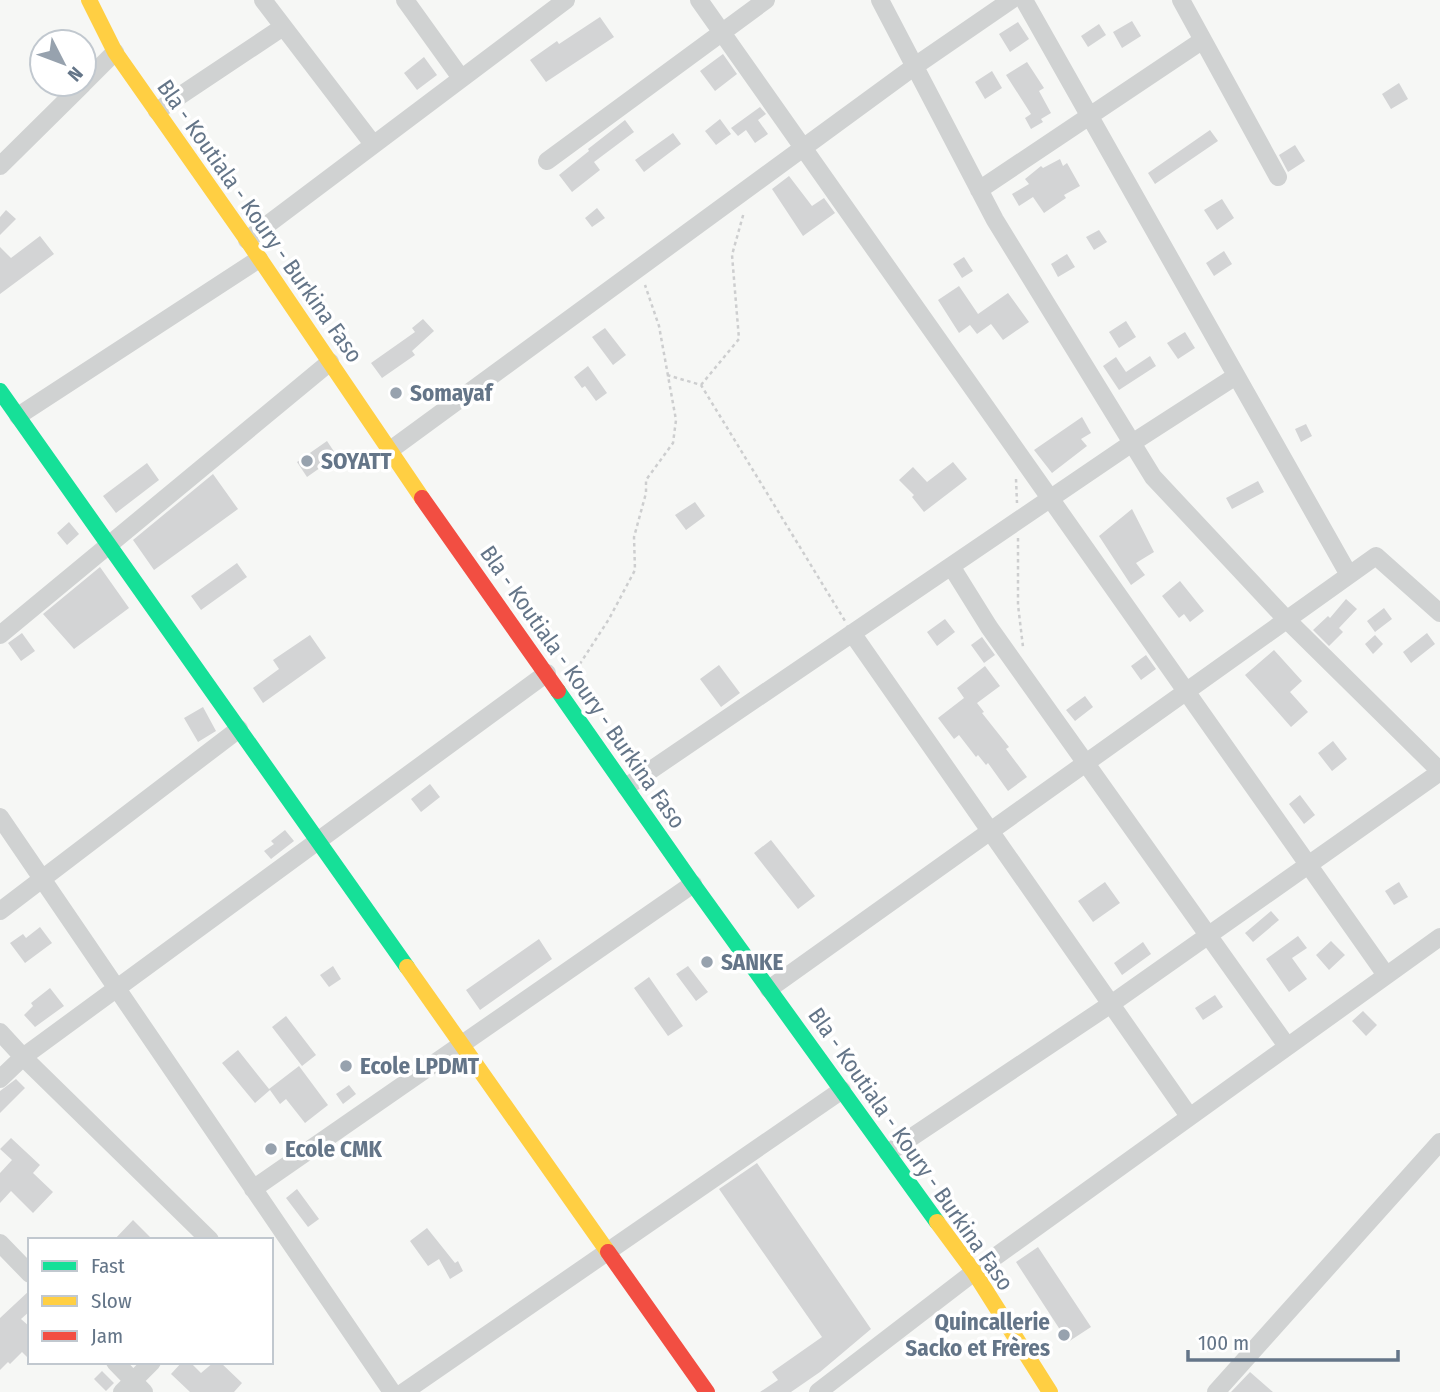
<svg xmlns="http://www.w3.org/2000/svg" width="1440" height="1392" font-family="'Fira Sans Condensed',sans-serif">
  <style>
    .building { fill: #d3d4d5 }
    .lines { fill: none; stroke-linecap: round; stroke-linejoin: round }
    .path { stroke: #cdcecf; stroke-width: 2.5; stroke-dasharray: 3.5 3.5; stroke-linecap: butt }
    .street { stroke: #d0d2d2; stroke-width: 18 }
    .fast { stroke: #16e098; stroke-width: 16 }
    .slow { stroke: #ffcf43; stroke-width: 16 }
    .jam { stroke: #f24e42; stroke-width: 16 }
    .poi-dot { fill: #97a2ae; stroke: #fff; stroke-width: 2.5 }
    .labels { text-anchor: middle; stroke-width: 7; stroke-linejoin: round; paint-order: stroke }
    .street-label { font-size: 23px; fill: #647588; stroke: #fff }
    .poi-label { font-size: 23px; font-weight: bold; fill: #647588; stroke: #fff; text-anchor: start }
  </style>
  <rect width="100%" height="100%" fill="#f6f7f5"/>
  <!-- building -->
  <path class="building" d="M600,17L614,37L546,82L530,60L557,41L559,44Z
    M1132,21L1141,36L1122,48L1113,32Z
    M1018,22L1029,39L1010,52L999,34Z
    M1099,24L1106,35L1088,47L1081,36Z
    M723,54L737,74L715,91L700,71Z
    M424,57L437,75L417,90L404,73Z
    M1027,62L1044,88L1039,91L1051,113L1041,119L1043,122L1031,129L1025,118L1031,114L1006,75Z
    M992,71L1002,88L985,99L975,82Z
    M1399,83L1408,99L1391,109L1382,94Z
    M760,107L766,114L758,120L768,134L755,143L746,130L738,136L731,128Z
    M720,119L731,134L716,145L705,131Z
    M625,120L634,132L594,162L600,170L572,192L559,175L589,151L588,149Z
    M1210,130L1218,141L1155,184L1148,173Z
    M673,133L681,144L644,172L635,160Z
    M1295,145L1305,161L1288,172L1279,155Z
    M1060,159L1063,166L1067,163L1080,186L1064,195L1066,198L1044,213L1033,197L1019,206L1012,194L1029,184L1025,179L1041,166L1043,168Z
    M789,176L812,206L824,198L835,213L803,236L772,189Z
    M1222,199L1234,218L1217,230L1204,210Z
    M597,208L605,218L592,227L585,218Z
    M6,210L16,219L0,235V217Z
    M1099,230L1107,242L1094,250L1086,237Z
    M40,236L54,254L0,294V247L11,258Z
    M1224,251L1232,264L1214,276L1206,263Z
    M1067,254L1075,267L1058,277L1051,264Z
    M964,257L973,271L962,278L953,264Z
    M959,286L978,314L1008,293L1029,322L1003,340L991,324L977,334L970,325L959,333L938,300Z
    M423,319L434,331L412,351L415,355L382,378L371,363L415,332L412,328Z
    M1126,321L1136,337L1119,348L1109,332Z
    M605,328L626,355L613,365L592,337Z
    M1185,332L1195,348L1178,359L1167,343Z
    M1150,356L1156,366L1119,390L1103,366L1116,357L1126,372Z
    M588,366L607,393L596,401L585,386L582,388L574,377Z
    M1082,417L1091,433L1081,439L1087,446L1052,473L1034,450Z
    M1306,424L1312,436L1301,442L1295,429Z
    M327,441L337,456L307,477L297,462Z
    M953,462L967,479L924,512L912,497L914,495L899,480L913,467L927,482Z
    M147,463L159,480L116,513L103,496Z
    M213,474L238,509L154,570L133,540Z
    M1258,481L1264,492L1232,509L1226,498Z
    M695,502L705,516L686,530L675,515Z
    M1132,509L1154,552L1136,563L1145,575L1131,585L1099,536Z
    M69,522L79,534L67,545L57,533Z
    M237,563L247,577L201,610L191,596Z
    M100,567L129,608L74,649L43,614Z
    M1180,581L1204,611L1190,622L1184,614L1179,618L1162,596Z
    M1346,599L1357,609L1339,628L1343,632L1329,646L1313,630L1328,616L1330,618Z
    M1384,608L1392,619L1375,632L1367,621Z
    M945,619L955,632L937,646L927,632Z
    M22,633L35,651L21,661L8,643Z
    M1427,633L1435,644L1411,663L1403,652Z
    M310,635L326,658L263,703L253,688L279,669L273,660Z
    M1375,635L1383,644L1373,654L1365,644Z
    M982,637L995,655L984,663L971,645Z
    M1274,650L1302,681L1290,692L1308,712L1291,727L1245,675Z
    M1146,655L1156,669L1141,680L1131,666Z
    M719,665L740,693L721,707L700,679Z
    M985,666L1000,686L977,703L984,712L982,713L1009,747L1006,749L1027,777L1008,791L988,763L986,765L978,755L976,757L959,735L954,739L938,718L964,698L957,688Z
    M1085,696L1093,707L1075,721L1066,710Z
    M203,707L216,731L198,742L184,718Z
    M1333,741L1347,759L1332,771L1318,753Z
    M430,784L440,797L421,812L411,799Z
    M1300,795L1315,815L1304,824L1289,804Z
    M285,830L294,841L271,859L264,851L274,844L271,841Z
    M771,840L815,896L798,909L754,853Z
    M1105,882L1120,903L1093,922L1078,901Z
    M1399,882L1408,897L1394,905L1385,891Z
    M1271,911L1279,920L1253,942L1245,933Z
    M40,927L52,943L25,963L10,943L23,934L26,938Z
    M1298,936L1307,948L1292,958L1307,979L1289,992L1266,959Z
    M539,939L552,959L480,1010L466,990Z
    M1331,941L1345,955L1329,970L1316,955Z
    M1143,942L1151,954L1122,975L1114,963Z
    M333,966L341,979L329,987L320,975Z
    M688,966L708,992L696,1001L676,974Z
    M649,977L683,1026L668,1036L634,988Z
    M50,988L64,1006L35,1027L24,1015L33,1006L31,1003Z
    M1215,995L1223,1007L1203,1020L1195,1008Z
    M1363,1011L1377,1025L1366,1036L1352,1021Z
    M286,1016L316,1055L302,1066L272,1027Z
    M238,1050L269,1089L299,1066L328,1105L305,1123L286,1099L280,1104L270,1090L255,1103L222,1063Z
    M16,1079L25,1088L0,1113V1091Z
    M349,1085L356,1094L343,1104L336,1094Z
    M11,1138L40,1165L33,1173L53,1192L33,1213L11,1191L0,1203V1173L12,1160L0,1149Z
    M757,1163L871,1329L820,1372L791,1392H760L778,1380L772,1372L822,1337L719,1189Z
    M297,1189L319,1219L308,1227L286,1198Z
    M133,1220L153,1240H114Z
    M427,1228L455,1263L458,1261L463,1271L450,1279L439,1259L428,1266L410,1241Z
    M1038,1247L1091,1327L1068,1342L1016,1262Z
    M30,1290V1311L21,1319L30,1327V1360L22,1352L10,1364L8,1362L0,1370V1318Z
    M182,1362H190L201,1373L214,1362H220L242,1383L234,1392H190L171,1374Z
    M102,1371L114,1383L106,1391L94,1379Z
    M1250,1372L1273,1392H1231Z"/>
  <g class="lines">
    <!-- path -->
    <path class="path" d="M667,375L701,385L845,621
      M701,385L739,339L732,255L744,212
      M1016,479L1017,503
      M1018,538V605L1023,647
      M572,676L609,619L635,570L634,537L646,493V480L673,443L676,420L659,326L645,285"/>
    <!-- street -->
    <path class="street" d="M263,0L373,144
      M405,0L461,78
      M699,0L1386,975
      M880,0L995,220L1153,477L1287,620L1440,771
      M1024,0L1349,575
      M1181,0L1278,177
      M84,83L115,52
      M157,111L283,27
      M547,161L766,0
      M0,166L83,84
      M979,190L1203,40
      M247,240L566,0
      M18,416L259,259
      M389,451L915,66L1011,0
      M951,566L989,627L1287,1046
      M852,633L1189,1116
      M0,635L330,362
      M626,787L1132,443L1236,376
      M0,817L392,1392
      M0,911L239,729
      M769,989L1376,556L1440,613
      M0,1032L23,1057L210,1240
      M0,1079L23,1057L547,673
      M888,1153L1111,1004L1440,772
      M253,1189L693,884
      M0,1243L30,1274
      M115,1362L144,1392
      M122,1392L152,1362
      M404,1392L842,1090
      M818,1392L974,1272L1440,937
      M1216,1392L1440,1142"/>
    <!-- fast -->
    <path class="fast" d="M0,391L407,967
      M558,691L693,884L937,1222"/>
    <!-- slow -->
    <path class="slow" d="M89,0L115,52L247,240L422,498
      M407,967L608,1252
      M937,1222L974,1272L1050,1392"/>
    <!-- jam -->
    <path class="jam" d="M422,498L558,691
      M608,1252L707,1392"/>
  </g>
  <!-- markers -->
  <g class="poi-dot">
    <circle cx="396" cy="393" r="7"/>
    <circle cx="307" cy="461" r="7"/>
    <circle cx="707" cy="962" r="7"/>
    <circle cx="346" cy="1066" r="7"/>
    <circle cx="271" cy="1149" r="7"/>
    <circle cx="1064" cy="1335" r="7"/>
  </g>
  <g class="labels">
    <!-- street labels -->
    <g class="street-label">
      <text transform="translate(260 221) rotate(55)" y="8">Bla - Koutiala - Koury - Burkina Faso</text>
      <text transform="translate(583 687) rotate(55)" y="8">Bla - Koutiala - Koury - Burkina Faso</text>
      <text transform="translate(911 1149) rotate(55)" y="8">Bla - Koutiala - Koury - Burkina Faso</text>
    </g>
    <!-- poi labels -->
    <g class="poi-label">
      <text x="410" y="401">Somayaf</text>
      <text x="321" y="469">SOYATT</text>
      <text x="721" y="970">SANKE</text>
      <text x="360" y="1074">Ecole LPDMT</text>
      <text x="285" y="1157">Ecole CMK</text>
      <text x="1050" y="1330" text-anchor="end">Quincallerie<tspan x="1050" dy="26">Sacko et Frères</tspan></text>
    </g>
  </g>
  <!-- legend -->
  <rect x="28" y="1238" width="245" height="126" fill="#ffffff" stroke="#c1c8cf" stroke-width="2"/>
  <rect x="42" y="1261" width="35" height="10" fill="#16e098" stroke="#c1c8cf" stroke-width="2"/>
  <text x="91" y="1273" font-size="21" fill="#647588">Fast</text>
  <rect x="42" y="1296" width="35" height="10" fill="#ffcf43" stroke="#c1c8cf" stroke-width="2"/>
  <text x="91" y="1308" font-size="21" fill="#647588">Slow</text>
  <rect x="42" y="1331" width="35" height="10" fill="#f24e42" stroke="#c1c8cf" stroke-width="2"/>
  <text x="91" y="1343" font-size="21" fill="#647588">Jam</text>
  <!-- north arrow -->
  <g transform="translate(63 63) rotate(132)"><circle r="33" fill="#ffffff" stroke="#c1c8cf" stroke-width="2"/>
  <path d="M0-5L12 26L0 18L-12 26Z" fill="#97a2ae"/>
  <text y="-10" font-size="19" font-weight="bold" text-anchor="middle" fill="#647588">N</text>
  </g>
  <!-- scale -->
  <path d="M1188 1350v10h210v-10" fill="none" stroke="#647588" stroke-width="3.5"/>
  <text x="1198" y="1350" font-size="21" fill="#647588" stroke="#ffffff" stroke-width="5" paint-order="stroke">100 m</text>
</svg>
